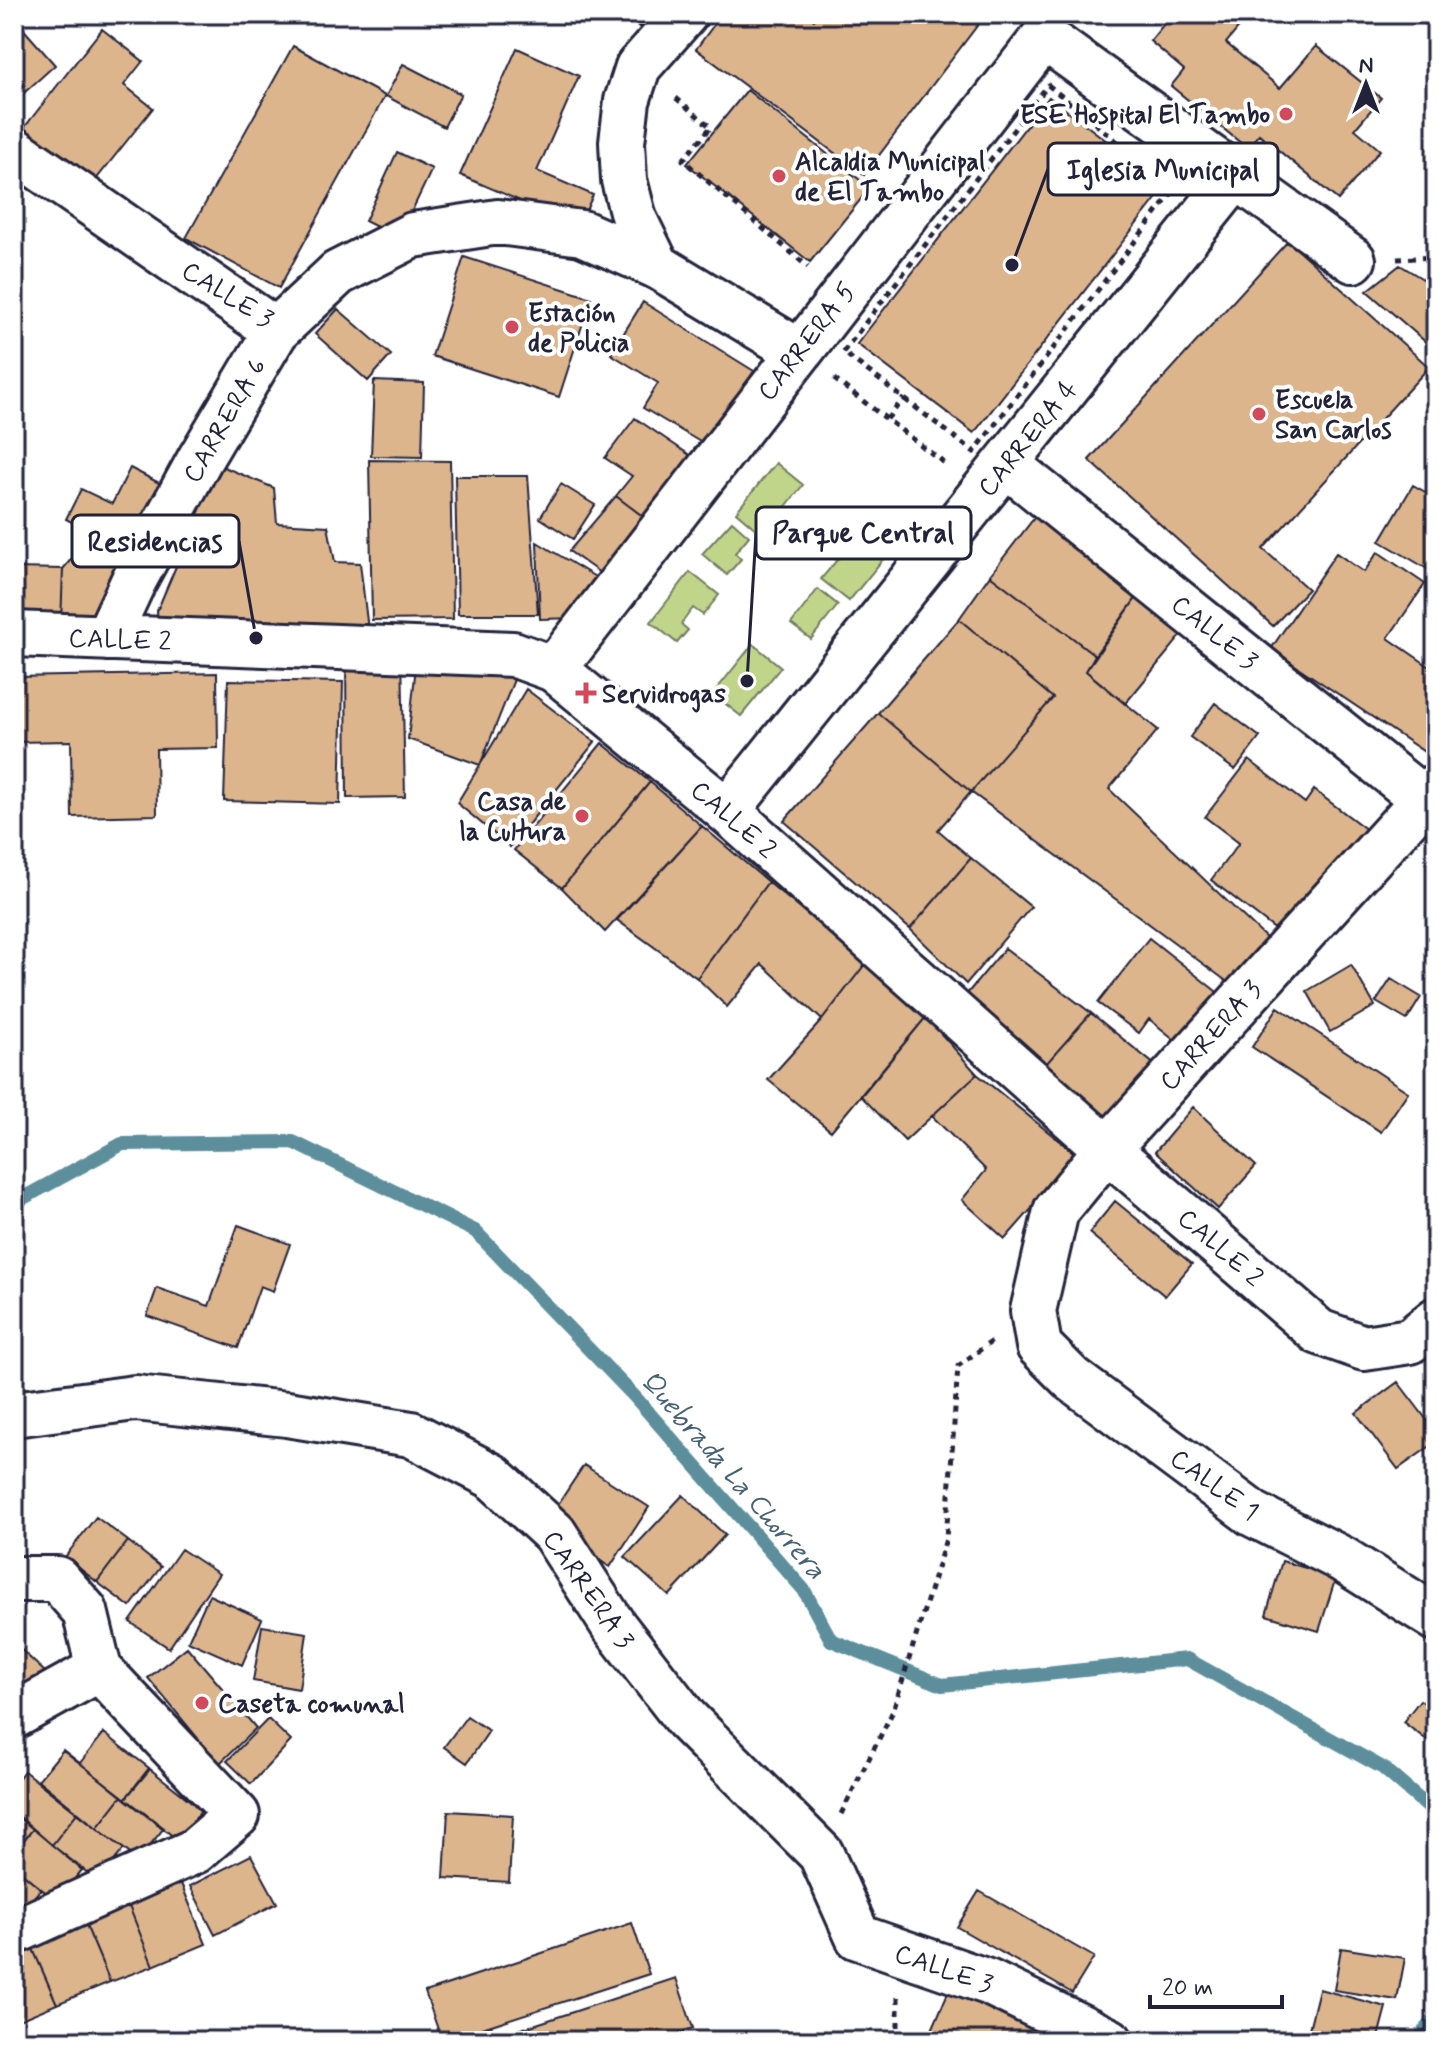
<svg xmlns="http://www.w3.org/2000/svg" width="1450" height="2055" font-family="Mynerve,sans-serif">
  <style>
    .green { fill: #c1d58a; stroke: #727c62; stroke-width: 2 }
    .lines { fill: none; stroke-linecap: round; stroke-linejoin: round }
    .stream { stroke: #5d8e9c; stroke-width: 14 }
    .building { fill: #dcb58d; stroke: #22223b; stroke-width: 2 }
    .minor-casing { stroke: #22223b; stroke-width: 50 }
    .major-casing { stroke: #22223b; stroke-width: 50 }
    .path { stroke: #22223b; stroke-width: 5; stroke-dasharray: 6 6; stroke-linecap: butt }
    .minor { stroke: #fff; stroke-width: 44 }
    .major { stroke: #fff; stroke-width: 44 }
    .poi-dot { fill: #d1495b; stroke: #fff; stroke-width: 3 }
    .labels { text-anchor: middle; stroke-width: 8; stroke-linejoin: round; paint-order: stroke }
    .poi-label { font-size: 26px; font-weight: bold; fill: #22223b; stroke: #fff; text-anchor: start }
    .street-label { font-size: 26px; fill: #22223b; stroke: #fff }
    .water-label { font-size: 28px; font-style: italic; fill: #456173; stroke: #fff }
    .leader { fill: none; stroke: #22223b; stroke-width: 3 }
    .callout-dot { fill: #22223b; stroke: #fff; stroke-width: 3 }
    .callout { fill: #fff; stroke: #22223b; stroke-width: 3 }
    .callout-label { font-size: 28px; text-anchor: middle; font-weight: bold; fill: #22223b }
  </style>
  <rect width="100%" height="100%" fill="#fff"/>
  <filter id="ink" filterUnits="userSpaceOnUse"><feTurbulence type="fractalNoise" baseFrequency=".0125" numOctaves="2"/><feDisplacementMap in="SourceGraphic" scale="16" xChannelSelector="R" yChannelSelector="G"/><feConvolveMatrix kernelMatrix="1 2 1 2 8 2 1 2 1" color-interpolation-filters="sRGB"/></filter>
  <g filter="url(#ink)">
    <!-- green -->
    <path class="green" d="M776,463L803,485L763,535L736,512Z
      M732,521L749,536L735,553L741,559L727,575L702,554Z
      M862,530L889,552L849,601L821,579Z
      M690,572L719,595L703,615L693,608L681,624L688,630L677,643L651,622Z
      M818,589L838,605L811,639L791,624Z
      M753,644L781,667L741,716L713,694Z"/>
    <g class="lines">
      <!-- stream -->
      <path class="stream" d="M14,1203L122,1144L293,1142L475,1231L635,1397L804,1590L831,1640L942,1685L1187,1659L1383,1768L1436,1814
        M1416,2041L1436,2018"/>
    </g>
    <!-- building -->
    <path class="building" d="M625,14H652L639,27Z
      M722,14H806L814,20L819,14H986L864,175L696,49Z
      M1172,14H1250L1226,43L1280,88L1316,46L1381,98L1355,129L1380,150L1338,200L1259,134L1247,148L1171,86L1184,70L1150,41Z
      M19,24L55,65L14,102V29Z
      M102,29L143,61L124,85L153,108L86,192L16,138Z
      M293,46L385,96L279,288L186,238Z
      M517,48L579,76L537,171L593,195L579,226L460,175Z
      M403,64L461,94L444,127L386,96Z
      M747,90L870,188L810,262L687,164Z
      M1049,97L1166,186L974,433L857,344Z
      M397,152L432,169L399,238L365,221Z
      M1288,241L1429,367L1263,549L1308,589L1273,626L1089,460Z
      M464,257L591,298L559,397L432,356Z
      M1400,265L1436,287V351L1367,291Z
      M643,302L754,371L707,446L643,408L658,383L611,354Z
      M338,309L391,355L368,381L315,334Z
      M374,381L424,383L422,457L371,456Z
      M635,418L697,460L653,524L616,496L632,476L605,458Z
      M369,460L450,461L453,619L372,620Z
      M219,465L274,488L277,523L328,526L335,562L360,563L368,630L158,623L157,611Z
      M130,468L167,487L132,553L66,519L81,489L112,504Z
      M455,476H528L538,614H458Z
      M561,484L595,505L573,539L540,518Z
      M1413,485L1436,498V574L1380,541Z
      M616,496L653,524L607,578L569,551Z
      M1038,513L1139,594L1095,655L990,575Z
      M93,533L132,553L97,624H61L63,569Z
      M537,542L602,581L577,618L540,619Z
      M1378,552L1425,584L1388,638L1436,671V738L1426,753L1271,649L1336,553L1364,572Z
      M14,568L63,569L61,624L14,623Z
      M990,575L1095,655L1086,671L1158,730L1109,789L1268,940L1229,983L971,792L1053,698L959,619Z
      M1139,594L1186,630L1125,704L1086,671Z
      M959,619L1053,698L971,792L878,713Z
      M402,655L405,797L347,798L346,656Z
      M416,666L515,677L480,765L408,739Z
      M217,673L218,748L156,749L157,815L72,817L71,741L14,742V677Z
      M228,680L343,682L340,804L224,801Z
      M526,689L595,742L510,847L457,803Z
      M1215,703L1260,737L1235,770L1190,737Z
      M878,713L971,792L938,830L971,858L910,929L784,821Z
      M602,743L650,782L562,888L514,850Z
      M1249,760L1305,803L1314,790L1367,830L1285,937L1211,880L1239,843L1205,817Z
      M650,782L702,826L605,932L562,888Z
      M702,826L768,882L697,978L617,920Z
      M971,858L1031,907L966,984L910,929Z
      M768,882L866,963L822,1020L762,964L727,1007L697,978Z
      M1149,938L1221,995L1175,1040L1149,1019L1139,1033L1098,1003Z
      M1005,948L1091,1013L1046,1064L966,995Z
      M866,963L926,1017L831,1131L768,1080L822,1020Z
      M1351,965L1375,1006L1330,1032L1307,991Z
      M1391,979L1421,997L1407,1020L1376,1002Z
      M1278,1007L1408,1092L1381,1132L1252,1047Z
      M1091,1013L1156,1066L1106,1124L1046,1064Z
      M926,1017L977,1074L905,1141L861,1096Z
      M977,1074L1078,1156L1005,1239L962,1200L986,1170L932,1116Z
      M1193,1107L1256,1166L1218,1209L1155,1152Z
      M1115,1201L1192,1264L1165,1296L1089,1233Z
      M238,1225L290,1244L273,1291L260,1286L238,1348L147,1316L157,1288L209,1306Z
      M1398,1382L1436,1432V1442L1398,1469L1356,1413Z
      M584,1465L649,1507L610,1567L545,1524Z
      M683,1495L725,1535L669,1596L625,1557Z
      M96,1517L128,1541L97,1582L65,1557Z
      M128,1541L161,1567L130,1607L97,1582Z
      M181,1549L219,1574L169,1648L130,1622Z
      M1282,1561L1336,1577L1319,1631L1266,1615Z
      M209,1595L262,1619L242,1665L188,1641Z
      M262,1626L307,1633L299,1689L253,1681Z
      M14,1643L45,1672L14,1704Z
      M187,1647L256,1728L219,1764L148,1678Z
      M1420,1700L1436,1711V1747L1403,1722Z
      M467,1716L489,1731L467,1763L444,1747Z
      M268,1719L291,1741L251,1784L227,1761Z
      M104,1733L149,1768L125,1799L80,1763Z
      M63,1750L122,1796L97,1828L38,1780Z
      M150,1769L202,1810L178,1840L125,1799Z
      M24,1771L77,1813L52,1845L14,1812V1784Z
      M122,1796L164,1828L138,1860L97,1828Z
      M448,1811L513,1815L509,1882L444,1878Z
      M77,1813L124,1849L98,1881L52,1845Z
      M14,1814L33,1829L14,1852Z
      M33,1829L82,1870L56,1901L14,1866V1852Z
      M251,1855L277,1903L215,1935L190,1886Z
      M14,1866L41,1889L17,1916L14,1913Z
      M180,1881L206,1944L153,1966L127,1901Z
      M979,1891L1094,1957L1072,1993L957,1927Z
      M127,1901L153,1966L110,1982L83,1918Z
      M83,1918L110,1982L57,2004L29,1940Z
      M632,1923L649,1974L442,2041L425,1992Z
      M29,1940L57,2004L14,2022V1947Z
      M1341,1948L1405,1958L1397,2000L1334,1990Z
      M676,1978L693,2028L654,2041H485Z
      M1319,1989L1386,2007L1377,2041H1306Z
      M949,1990L1057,2036L1055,2041H937L929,2037Z"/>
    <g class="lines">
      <!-- minor casing -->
      <g class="minor-casing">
        <path id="minor" d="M14,150L276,331
          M1236,176L1353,260
          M1006,464L1423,799
          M14,634L513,654L554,669
          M107,638L133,582L200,459L276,331L338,273L413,235L498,222L582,233L657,266
          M1436,786L1107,1149L1056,1211L1033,1311L1039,1346L1072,1379L1253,1514L1342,1559L1436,1618
          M727,811L1107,1149L1319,1332L1364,1348L1410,1341L1436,1320
          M14,1414L135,1398L287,1414L411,1434L492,1476L554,1533L613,1625L686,1719L821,1854L858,1937L988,1982L1110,2041
          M14,1579H57L85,1611L99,1669L237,1815L195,1851L14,1932
          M14,1716L99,1669"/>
      </g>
      <!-- major casing -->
      <g class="major-casing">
        <path id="major" d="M685,14L638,67L627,101L622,142L624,180L634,219L657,266L798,351
          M1044,37L1236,176L727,811L554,669Z"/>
      </g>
      <!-- path -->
      <path class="path" d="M1048,85L1175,189L974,452L843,352Z
        M676,98L711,127L683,160L808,267
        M1397,259L1436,257
        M834,379L947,465
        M887,419L904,398
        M841,1814L893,1711L946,1539L958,1366L995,1339
        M898,1997V2041"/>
      <!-- minor -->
      <use href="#minor" class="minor"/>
      <!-- major -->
      <use href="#major" class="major"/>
    </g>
  </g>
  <!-- markers -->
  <g class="poi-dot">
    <circle cx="1286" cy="114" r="8"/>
    <circle cx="779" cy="176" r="8"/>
    <circle cx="512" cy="327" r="8"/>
    <circle cx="1259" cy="414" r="8"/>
    <path d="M582 681h8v8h8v8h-8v8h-8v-8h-8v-8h8z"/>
    <circle cx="582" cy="816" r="8"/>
    <circle cx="202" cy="1703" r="8"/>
  </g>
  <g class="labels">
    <!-- poi labels -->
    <g class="poi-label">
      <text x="1270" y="123" text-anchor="end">ESE Hospital El Tambo</text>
      <text x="795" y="170">Alcaldia Municipal<tspan x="795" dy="30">de El Tambo</tspan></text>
      <text x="528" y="321">Estación<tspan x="528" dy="30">de Policia</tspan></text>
      <text x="1275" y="408">Escuela<tspan x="1275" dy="30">San Carlos</tspan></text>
      <text x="602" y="702">Servidrogas</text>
      <text x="566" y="810" text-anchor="end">Casa de<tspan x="566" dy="30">la Cultura</tspan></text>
      <text x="218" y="1712">Caseta comunal</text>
    </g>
    <!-- street labels -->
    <g class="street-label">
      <text transform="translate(228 294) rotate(32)" y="9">CALLE 3</text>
      <text transform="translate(806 341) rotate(-52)" y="9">CARRERA 5</text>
      <text transform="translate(224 420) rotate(-60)" y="9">CARRERA 6</text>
      <text transform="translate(1027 438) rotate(-51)" y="9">CARRERA 4</text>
      <text transform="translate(1215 632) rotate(39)" y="9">CALLE 3</text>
      <text transform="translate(120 639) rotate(2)" y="9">CALLE 2</text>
      <text transform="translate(734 819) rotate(41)" y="9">CALLE 2</text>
      <text transform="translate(1210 1035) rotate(-48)" y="9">CARRERA 3</text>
      <text transform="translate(1221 1247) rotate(41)" y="9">CALLE 2</text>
      <text transform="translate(1215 1484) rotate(36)" y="9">CALLE 1</text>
      <text transform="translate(589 1589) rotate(55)" y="9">CARRERA 3</text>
      <text transform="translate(944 1968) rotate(19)" y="9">CALLE 3</text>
    </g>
    <!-- water labels -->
    <g class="water-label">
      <text transform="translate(734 1474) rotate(49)" y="10">Quebrada La Chorrera</text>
    </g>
  </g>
  <!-- callouts -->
  <path class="leader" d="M1012 265L1048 169M747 681L756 533M256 638L239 541"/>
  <g class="callout-dot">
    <circle cx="1012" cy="265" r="8"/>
    <circle cx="747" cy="681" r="8"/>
    <circle cx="256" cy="638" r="8"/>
  </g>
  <g class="callout">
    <rect x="1048" y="143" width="230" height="52" rx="8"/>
    <rect x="756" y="507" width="215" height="52" rx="8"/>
    <rect x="72" y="515" width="167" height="52" rx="8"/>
  </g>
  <g class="callout-label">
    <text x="1163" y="179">Iglesia Municipal</text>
    <text x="863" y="542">Parque Central</text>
    <text x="155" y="551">Residencias</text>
  </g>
  <!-- margin -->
  <rect width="1450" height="2055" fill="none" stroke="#fff" stroke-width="48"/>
  <rect x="24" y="24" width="1402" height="2007" fill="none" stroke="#22223b" stroke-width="3" filter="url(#ink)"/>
  <!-- north arrow -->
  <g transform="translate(1366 84)" stroke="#ffffff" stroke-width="6" paint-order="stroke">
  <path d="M0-6L14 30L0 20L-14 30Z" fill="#22223b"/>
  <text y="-12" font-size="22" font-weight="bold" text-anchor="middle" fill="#22223b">N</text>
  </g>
  <!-- scale -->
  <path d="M1150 1995v12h132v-12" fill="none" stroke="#22223b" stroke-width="4"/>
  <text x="1162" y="1995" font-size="24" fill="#22223b" stroke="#ffffff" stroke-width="6" paint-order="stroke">20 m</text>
</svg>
